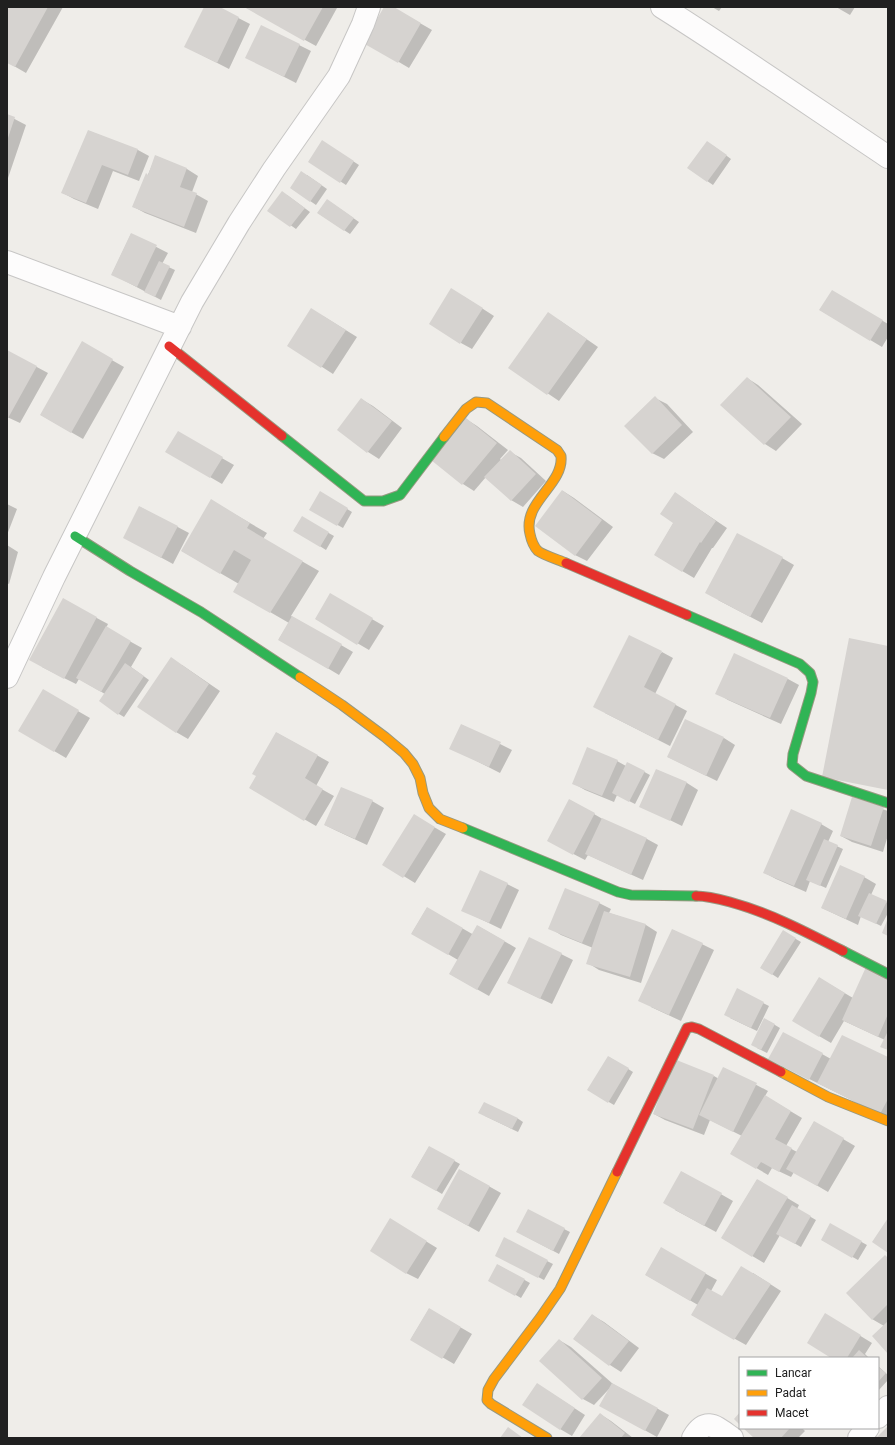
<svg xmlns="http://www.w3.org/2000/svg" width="895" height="1445" font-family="Roboto,sans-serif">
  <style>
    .shadow { fill: #0003 }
    .building { fill: #d6d3d0 }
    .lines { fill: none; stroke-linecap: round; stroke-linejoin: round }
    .street-casing { stroke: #c7c6c5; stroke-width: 24 }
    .fast-casing { stroke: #979980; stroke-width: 11 }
    .slow-casing { stroke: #979980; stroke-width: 11 }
    .jam-casing { stroke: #979980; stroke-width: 11 }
    .street { stroke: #fdfcfc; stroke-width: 22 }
    .fast { stroke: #30b455; stroke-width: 9 }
    .slow { stroke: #ff9f0a; stroke-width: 9 }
    .jam { stroke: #e5322d; stroke-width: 9 }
  </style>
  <rect width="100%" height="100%" fill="#efede9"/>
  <!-- shadow -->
  <path class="shadow" d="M7,7H63L26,73L7,62Z
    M205,7H217L250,24L229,69L186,47Z
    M245,7H336L337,8L316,46Z
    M385,7H392L432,30L409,68L365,42Z
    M712,7H722L719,11Z
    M836,7H855L850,15Z
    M299,45L311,51L296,83L247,58Z
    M7,115L26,125L7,181Z
    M89,131L138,150L149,156L139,181L113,171L98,209L74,199L63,193Z
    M328,145L359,165L346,185L309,161Z
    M712,145L731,159L713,185L688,168Z
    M156,156L187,169L198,176L192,192L208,201L196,233L145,213L134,207Z
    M307,175L327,189L316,205L291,188Z
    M287,195L310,212L296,229L269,210Z
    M333,204L359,222L350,234L318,213Z
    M131,234L168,253L162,264L175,270L161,300L112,274Z
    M463,296L494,316L472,349L461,343Z
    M844,298L888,324V337L882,347L820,310Z
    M323,316L357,337L333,374L288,345Z
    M559,320L598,347L559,401L510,368Z
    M82,343L124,367L83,439L41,415Z
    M7,351L48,373L20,423L7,417Z
    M747,378L758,385L802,424L776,451L765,444L722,405Z
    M655,398L667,404L693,432L664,459L652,453Z
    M361,399L373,406L402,428L379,459L368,452Z
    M466,419L477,426L508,450L500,459L501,460L510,452L521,458L546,481L523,507L511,500L486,477L474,491L463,484Z
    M178,433L234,465L222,484L167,452Z
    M563,491L574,498L613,527L587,561L575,555Z
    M321,493L352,512L343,528L311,510Z
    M675,493L727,528L713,548H712L694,578L655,555L674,522Z
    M212,501L267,533L263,539L319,571L291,616L353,652L339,675L279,639L289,623L234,591L239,584L182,551Z
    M7,504L17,509L7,535Z
    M140,507L189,533L173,564L136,544Z
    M302,518L334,536L326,550L294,530Z
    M7,545L18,552L9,584L7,583Z
    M782,558L794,565L762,623L718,600Z
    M330,595L384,626L369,650L316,619Z
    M63,600L108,624L106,628L142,648L131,667L149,680L124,717L119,714L105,694L79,679L76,684L42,667Z
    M662,652L673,658L655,694L687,711L670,746L605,713Z
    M182,665L220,691L188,739L176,732Z
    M788,679L799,685L781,724L728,700L717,693Z
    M43,691L90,718L66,758L20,731Z
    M462,725L512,750L500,773L451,748Z
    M277,733L329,762L316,786L334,796L316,826L250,788L257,776Z
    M724,738L735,745L717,781L668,757Z
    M617,761L626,766L628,763L650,775L635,804L617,795L614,802L585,790L573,783Z
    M657,770L687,783L698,790L682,826L641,806Z
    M853,799L888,811V835L883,852L852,842L841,836Z
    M570,800L606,821L647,839L658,845L643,880L588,855L585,860L560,847Z
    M372,801L384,808L367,845L337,831L325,825Z
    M415,816L446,834L415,883L384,864Z
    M821,824L833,831L828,842L843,849L826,888L810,881L806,892L776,879L765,873Z
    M864,877L876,884L871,895L888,903V913L881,926L861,916L858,925L822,908Z
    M507,884L519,890L501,929L462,910Z
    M599,903L611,909L609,913L646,925L657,932L641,983L599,970L588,963L593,948L561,935L550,928Z
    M427,908L474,935L478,926L516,948L489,996L450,974L458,960L412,933Z
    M673,930L714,950L681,1021L651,1007Z
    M784,932L801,942L778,978L761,967Z
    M561,954L573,960L552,1004L520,989Z
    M819,978L853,998L888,978V1050L885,1040L844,1021L831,1043L819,1036Z
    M737,990L769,1006L757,1031L730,1018Z
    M765,1019L780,1028L767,1053L757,1048Z
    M822,1054L831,1059L888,1058V1118L781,1065Z
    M609,1057L633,1072L614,1105L588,1090Z
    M724,1068L768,1091L765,1096L802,1118L786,1146L797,1152L814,1122L855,1146L828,1192L794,1172L791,1177L772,1168L768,1175L731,1153L742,1136L710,1120L704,1135L665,1120L654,1114L714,1076L719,1079Z
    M485,1116L517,1118L523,1122L518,1132Z
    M429,1147L460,1164L442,1194L412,1176Z
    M460,1170L501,1193L479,1232L449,1215Z
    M682,1172L733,1201L716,1232L675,1210Z
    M757,1180L799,1205L797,1209L816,1220L801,1247L780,1235L764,1263L722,1238Z
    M831,1225L867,1245L858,1260L822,1240Z
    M401,1226L437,1248L418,1279L406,1273Z
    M564,1229L570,1232L559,1254L523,1235Z
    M661,1249L717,1280L711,1291L722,1297L753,1273L781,1291L746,1345L692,1315L698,1305L646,1275Z
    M885,1256L888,1258V1353L884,1326L872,1319Z
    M501,1258L547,1261L553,1264L544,1280Z
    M498,1265L530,1283L521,1298L490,1280Z
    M429,1309L472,1334L454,1364L411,1339Z
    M592,1315L604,1322L639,1348L621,1372L610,1365L574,1339Z
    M836,1321L872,1343L865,1354L869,1358H833Z
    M559,1340L571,1347L613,1384L669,1415L657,1437L612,1412L609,1389L594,1405L583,1399Z
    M878,1366L888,1375V1380L878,1391Z
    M548,1391L585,1415L572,1436L560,1429Z
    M600,1414L611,1421L633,1438H581Z
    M745,1428H802L805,1431L798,1438H755Z"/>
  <!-- building -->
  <path class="building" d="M7,7H48L15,67L7,63Z
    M204,7H220L239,17L217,63L184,47Z
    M244,7H323L304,41Z
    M384,7H394L421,23L398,63L363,43Z
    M261,25L300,44L284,77L245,58Z
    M7,114L15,117L7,141Z
    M88,130L138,149L128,175L102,165L86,203L61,193Z
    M322,140L354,161L340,183L308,162Z
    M707,141L727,155L707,182L687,168Z
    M155,155L187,168L180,187L197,193L184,227L132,207L146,173L148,175Z
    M301,171L322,185L310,202L290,188Z
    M282,191L305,208L290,227L267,211Z
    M327,199L354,218L344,231L317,213Z
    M131,233L157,245L137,287L111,275Z
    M159,261L170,266L155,297L144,292Z
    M451,288L483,308L460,344L429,324Z
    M832,290L883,320L870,341L819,310Z
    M311,308L346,330L321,368L287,346Z
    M548,312L587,339L547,395L508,368Z
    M82,341L113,359L71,433L40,415Z
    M7,350L37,366L7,420Z
    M747,377L791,417L764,445L720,405Z
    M655,396L682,425L652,454L624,426Z
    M361,398L392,421L367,453L337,430Z
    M466,418L497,443L462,485L431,460Z
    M178,431L223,457L210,478L165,452Z
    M510,450L536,474L511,501L484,477Z
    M562,490L602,520L575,556L535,526Z
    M320,491L348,508L337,526L309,510Z
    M675,492L716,521L701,543L700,542L682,572L654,555L673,523L660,514Z
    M211,499L250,523L247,528L303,561L270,613L233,592L251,560L234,550L220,574L181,551Z
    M139,506L178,526L161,558L123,538Z
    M302,516L329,532L320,547L293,531Z
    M737,533L783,557L750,617L705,593Z
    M330,593L373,618L357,645L315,619Z
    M63,598L97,617L64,679L29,660Z
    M292,616L342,644L328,669L278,640Z
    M106,626L131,641L101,692L76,678Z
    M629,635L662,651L644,687L676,704L658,740L593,707Z
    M849,638L888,646V790L822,777Z
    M734,653L788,678L770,718L715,694Z
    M171,657L209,684L176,733L137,707Z
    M125,663L144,676L118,715L99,701Z
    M43,689L79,710L54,752L18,731Z
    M685,719L724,737L706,776L667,757Z
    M461,724L501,742L489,767L449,749Z
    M276,732L318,755L305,778L323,789L304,821L249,788L256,776L252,774Z
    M587,747L618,760L602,796L572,784Z
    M627,762L645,771L629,802L612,793Z
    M656,769L687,782L670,821L639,807Z
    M341,787L373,800L355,839L324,825Z
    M852,797L884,807L871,846L840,836Z
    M569,799L595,813L573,855L547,841Z
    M791,809L822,823L794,886L763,873Z
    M414,814L435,827L403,878L382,865Z
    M602,818L647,838L631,875L585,854Z
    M824,839L838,845L820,886L806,880Z
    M840,865L865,876L846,919L821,908Z
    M480,870L508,883L489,923L461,911Z
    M565,888L600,902L582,943L548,929Z
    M869,893L887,901L876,924L858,916Z
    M427,907L463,928L448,955L411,934Z
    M604,911L646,924L630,977L586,964Z
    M888,918V936L882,933Z
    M477,925L505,941L477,990L449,974Z
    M672,929L703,943L669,1015L638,1001Z
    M783,930L796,938L772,975L760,968Z
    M529,937L562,953L540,999L507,983Z
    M866,967L888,977V1014L878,1037L842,1020Z
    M819,977L845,993L819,1037L792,1021Z
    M737,988L764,1002L751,1028L724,1015Z
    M764,1018L775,1024L761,1050L751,1045Z
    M888,1031V1050L880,1047Z
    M783,1032L823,1053L809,1080L768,1059Z
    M842,1035L888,1057V1099L880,1114L817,1083Z
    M608,1056L629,1068L608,1103L587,1090Z
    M674,1059L714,1075L693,1129L653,1114Z
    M723,1067L757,1083L733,1132L699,1115Z
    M765,1095L791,1111L775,1139L792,1148L779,1172L761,1162L756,1169L730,1154Z
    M484,1102L518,1118L512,1129L478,1113Z
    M814,1121L844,1138L817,1186L786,1169Z
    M429,1146L455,1160L436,1191L411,1177Z
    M459,1169L490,1186L468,1226L437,1209Z
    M681,1171L722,1193L704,1226L663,1203Z
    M757,1179L788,1197L752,1257L721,1238Z
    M792,1205L811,1216L795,1244L776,1234Z
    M528,1209L565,1228L553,1251L516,1232Z
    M390,1218L427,1241L406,1274L370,1251Z
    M888,1218V1253L872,1242Z
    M830,1223L862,1241L852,1258L821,1240Z
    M504,1237L548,1260L538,1278L495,1256Z
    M661,1247L706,1273L690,1301L645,1275Z
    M885,1255L888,1258V1304L872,1320L846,1293Z
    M497,1264L525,1279L515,1296L488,1281Z
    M741,1266L771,1284L734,1340L691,1315L707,1288L722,1296Z
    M429,1308L461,1327L442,1359L410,1340Z
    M825,1313L861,1335L847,1358H831L807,1343Z
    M592,1314L629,1341L609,1366L573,1339Z
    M888,1321V1354L872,1336Z
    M559,1339L602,1378L582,1400L539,1361Z
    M859,1350L868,1358H852Z
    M878,1367L886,1373L878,1382Z
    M537,1383L575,1408L560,1430L522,1405Z
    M612,1383L658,1408L645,1431L599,1406Z
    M740,1412V1425L734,1419Z
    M600,1413L625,1433L621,1438H579Z
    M888,1426V1438H872L875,1435L877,1437Z
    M508,1427L523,1438H500Z
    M743,1428H790L781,1438H754Z"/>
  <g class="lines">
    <!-- street casing -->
    <g class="street-casing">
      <path id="street" d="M662,7C738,55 813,107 888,157
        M7,262L180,327
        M7,677L54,577L192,302L239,223L274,169L339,76L363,24L369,7
        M878,1417L888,1407
        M693,1438C706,1416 716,1427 732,1438
        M859,1438L868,1428"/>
    </g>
    <!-- fast casing -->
    <g class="fast-casing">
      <path id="fast" d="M282,436L364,501H383L400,495L444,437
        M75,536L130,571L201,612L300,677
        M687,615L800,664L810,673L813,682L811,693L793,754L792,765L806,776L888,803
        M463,828L618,892L631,895L696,896
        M843,951L888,974"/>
    </g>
    <!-- slow casing -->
    <g class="slow-casing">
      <path id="slow" d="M444,437L466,409L476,402L487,403L557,450L561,456C564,485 522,502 530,534C531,539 534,547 538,551C543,555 559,560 566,563
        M300,677L342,705L385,737L404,753L413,764L420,778L423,793L429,808L440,819L463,828
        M781,1072L828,1097L888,1121
        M547,1438L491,1404L487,1400L488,1390L494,1379L540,1318L560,1289L617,1172"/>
    </g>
    <!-- jam casing -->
    <g class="jam-casing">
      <path id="jam" d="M169,346L282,436
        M566,563L687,615
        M696,896C708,896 719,899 730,902C770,913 806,932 843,951
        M617,1172L687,1028L692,1027L699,1029L781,1072"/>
    </g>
    <!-- street -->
    <use href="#street" class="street"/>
    <!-- fast -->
    <use href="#fast" class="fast"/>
    <!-- slow -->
    <use href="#slow" class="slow"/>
    <!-- jam -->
    <use href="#jam" class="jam"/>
  </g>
  <!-- border -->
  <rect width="895" height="1445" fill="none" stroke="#202020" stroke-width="16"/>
  <!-- legend -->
  <rect x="739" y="1357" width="140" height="72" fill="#ffffff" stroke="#a6a6a6"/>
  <rect x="747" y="1370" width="20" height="6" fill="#30b455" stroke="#a6a6a6"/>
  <text x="775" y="1377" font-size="12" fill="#202020">Lancar</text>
  <rect x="747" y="1390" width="20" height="6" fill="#ff9f0a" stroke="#a6a6a6"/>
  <text x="775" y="1397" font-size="12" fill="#202020">Padat</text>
  <rect x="747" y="1410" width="20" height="6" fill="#e5322d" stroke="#a6a6a6"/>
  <text x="775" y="1417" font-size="12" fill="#202020">Macet</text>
</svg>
